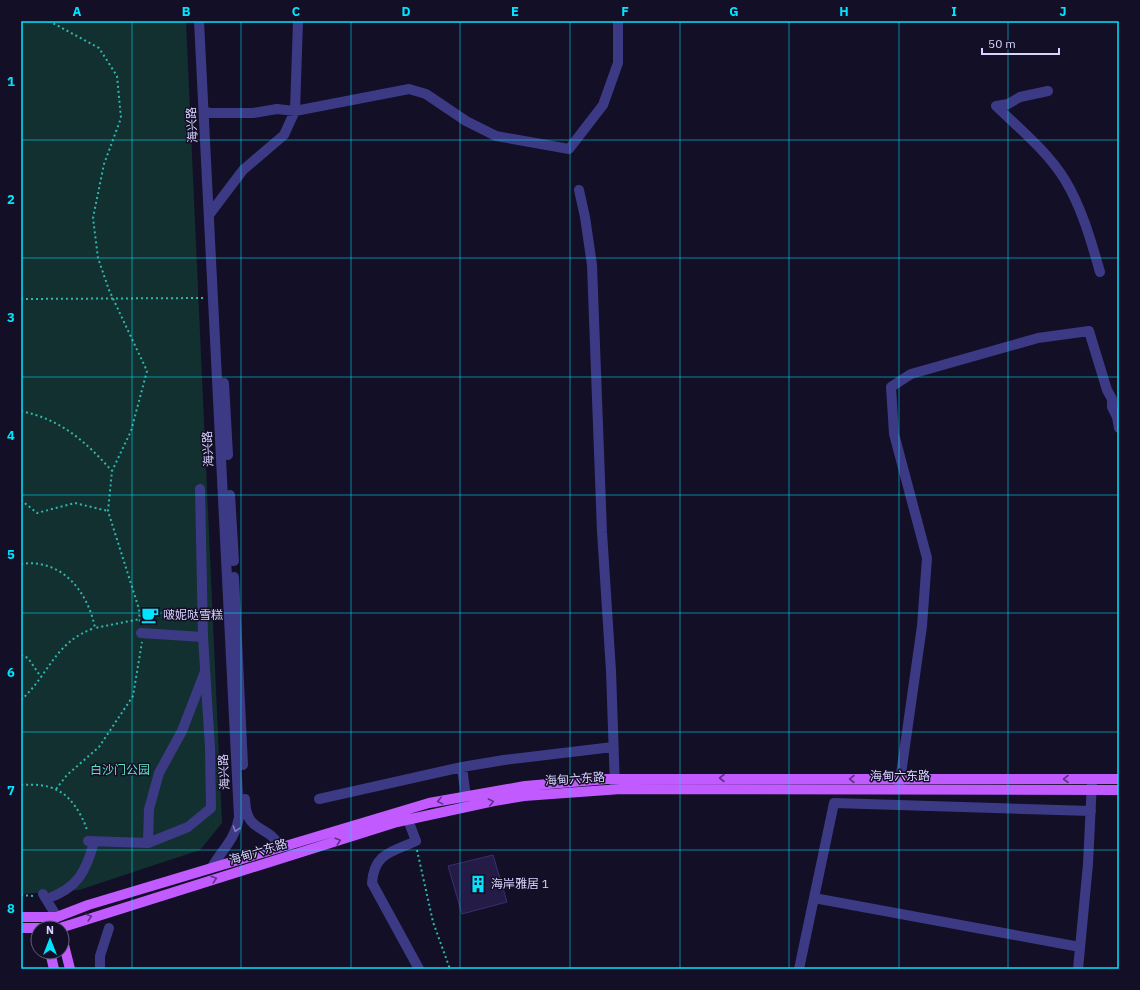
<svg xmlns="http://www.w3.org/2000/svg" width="1140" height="990" font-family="'IBM Plex Sans','Noto Sans SC',sans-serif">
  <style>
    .green { fill: #12302f }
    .building { fill: #241b47; stroke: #3b2d73 }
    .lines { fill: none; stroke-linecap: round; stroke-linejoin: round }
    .path { stroke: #2fb8b0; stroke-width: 2; stroke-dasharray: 2 3; stroke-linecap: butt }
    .minor { stroke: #3d3a85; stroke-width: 10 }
    .major { stroke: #c25bff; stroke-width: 10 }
    .oneway { stroke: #623188 }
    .oneway2 { stroke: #837fbc }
    .grid { fill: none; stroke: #00e5ff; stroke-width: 1; stroke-opacity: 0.55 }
    .labels { text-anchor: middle; stroke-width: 3; stroke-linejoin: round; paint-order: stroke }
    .street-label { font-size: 12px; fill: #d9d4ff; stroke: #130f26 }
    .poi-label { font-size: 12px; fill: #d9d4ff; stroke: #130f26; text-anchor: start }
    .park-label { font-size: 12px; fill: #5fe0c0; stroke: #130f26 }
    .neatline { fill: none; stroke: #00e5ff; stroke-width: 1.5 }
    .grid-label { font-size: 13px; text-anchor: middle; font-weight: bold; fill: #00e5ff }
  </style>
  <rect width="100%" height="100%" fill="#130f26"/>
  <!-- green -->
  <path class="green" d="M21,21H186L222,823L200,850L79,890L21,894Z"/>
  <!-- building -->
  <path class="building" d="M493,855L507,902L462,914L448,866Z"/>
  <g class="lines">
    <!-- path -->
    <path class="path" d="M49,21L99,48L117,76L121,118L104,164L93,218L98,258L109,290L147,371L131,431L112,471L108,511L139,609L140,624
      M21,299L204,298
      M21,411C62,420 85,441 112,471
      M21,500L37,513L75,503L108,511
      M21,564C62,558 88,592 95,628L140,619
      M21,655L28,658L41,677
      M21,700C49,675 55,641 95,628
      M21,785C49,783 66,789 80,814C83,820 86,825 87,831
      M56,789L67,775L99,747L133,696L142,642
      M417,850L433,922L450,969
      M21,895L34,896"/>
    <!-- minor -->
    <path class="minor" d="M199,21L239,817C236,838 222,850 212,867
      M996,106C1020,129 1048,152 1065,180C1082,208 1091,241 1100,272
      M996,106L1008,104L1020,97L1048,91
      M204,111L210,113H253L277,109L295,111L409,89L426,94L466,121L496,136L569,149L603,105L618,63V21
      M579,190L585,217L592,265L602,532L611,671L615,787
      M209,215L243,170L284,135L295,111L298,21
      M224,383L228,455
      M230,495L234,561
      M234,577L243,765
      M141,633L203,637
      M462,767L467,805
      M899,788L922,626L927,558L894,434L891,387L911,374L1038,338L1089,331L1107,390L1112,399V407L1117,417L1119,428
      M245,799C246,835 268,823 280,847
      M319,799L462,767L504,760L613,747
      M405,812L416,841C392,852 374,853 372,883L419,969
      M88,841L148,843L188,827L211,808L210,748L203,637L200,489
      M148,843L149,809L159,773L182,731L204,674
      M43,894L57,917
      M814,898L1080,947
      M46,899C77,889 86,872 94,842
      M100,969V956L109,928
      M799,969L834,803L1091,811
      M1078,969L1088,864L1092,781"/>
    <!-- major -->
    <path class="major" d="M21,917H57L88,905L429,803L525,786L607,779H1119
      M21,928H38
      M52,928H60L397,822L494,801L524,796L621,789L1119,790
      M62,937L70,969
      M50,952L54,969"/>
  </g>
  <!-- one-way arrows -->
  <defs><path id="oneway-chevron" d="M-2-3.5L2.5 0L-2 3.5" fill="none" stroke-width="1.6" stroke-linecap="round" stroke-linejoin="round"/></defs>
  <g class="oneway">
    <use href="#oneway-chevron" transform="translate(722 778) rotate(-180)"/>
    <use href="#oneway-chevron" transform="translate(852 779) rotate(-180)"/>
    <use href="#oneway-chevron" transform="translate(1066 779) rotate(-180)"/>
    <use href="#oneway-chevron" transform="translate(440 801) rotate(167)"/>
    <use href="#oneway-chevron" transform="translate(491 802) rotate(-11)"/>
    <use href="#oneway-chevron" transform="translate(338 841) rotate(-17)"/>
    <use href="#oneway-chevron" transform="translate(214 879) rotate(-17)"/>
    <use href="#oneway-chevron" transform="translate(89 917) rotate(-17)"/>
  </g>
  <use class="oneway2" href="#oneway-chevron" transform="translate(236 829) rotate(108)"/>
  <!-- grid -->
  <path class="grid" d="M132,21V969M241,21V969M351,21V969M460,21V969M570,21V969M680,21V969M789,21V969M899,21V969M1008,21V969M21,140H1119M21,258H1119M21,377H1119M21,495H1119M21,613H1119M21,732H1119M21,850H1119"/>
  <!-- icons -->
  <defs>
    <g id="cafe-bare" transform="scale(1.38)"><path d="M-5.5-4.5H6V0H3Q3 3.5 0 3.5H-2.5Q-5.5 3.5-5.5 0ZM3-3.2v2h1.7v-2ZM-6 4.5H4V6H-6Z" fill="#00e5ff" stroke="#130f26" stroke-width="2.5" paint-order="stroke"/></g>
    <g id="building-bare" transform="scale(1.38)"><path d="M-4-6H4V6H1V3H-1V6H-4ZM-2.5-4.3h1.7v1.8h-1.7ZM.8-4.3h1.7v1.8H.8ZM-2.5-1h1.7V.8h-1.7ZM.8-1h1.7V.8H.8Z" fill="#00e5ff" stroke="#130f26" stroke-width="2.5" paint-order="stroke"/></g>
  </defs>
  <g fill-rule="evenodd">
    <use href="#cafe-bare" x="150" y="615"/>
    <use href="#building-bare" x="478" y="884"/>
  </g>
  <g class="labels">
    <!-- street labels -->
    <g class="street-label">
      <text transform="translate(192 125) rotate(-93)" y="4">海兴路</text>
      <text transform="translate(208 449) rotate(-93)" y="4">海兴路</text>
      <text transform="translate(224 772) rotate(-93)" y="4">海兴路</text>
      <text x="900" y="780">海甸六东路</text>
      <text transform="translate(575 779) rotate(-4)" y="4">海甸六东路</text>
      <text transform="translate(258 852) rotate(-17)" y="4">海甸六东路</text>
    </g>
    <!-- poi labels -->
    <g class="poi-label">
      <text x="163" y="619">啵妮哒雪糕</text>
      <text x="491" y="888">海岸雅居 1</text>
    </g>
    <!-- park labels -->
    <g class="park-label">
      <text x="120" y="774">白沙门公园</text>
    </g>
  </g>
  <!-- border -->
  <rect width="1140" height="990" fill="none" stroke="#130f26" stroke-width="44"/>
  <!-- north arrow -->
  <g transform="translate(50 940)"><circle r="19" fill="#130f26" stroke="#625e7d"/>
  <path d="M0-3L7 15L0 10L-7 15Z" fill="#00e5ff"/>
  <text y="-6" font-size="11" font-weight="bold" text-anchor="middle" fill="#d9d4ff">N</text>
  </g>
  <!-- scale -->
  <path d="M982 48v6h77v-6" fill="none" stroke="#d9d4ff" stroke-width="2"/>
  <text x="988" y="48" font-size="12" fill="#d9d4ff" stroke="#130f26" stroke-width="3" paint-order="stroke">50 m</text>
  <rect x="22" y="22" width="1096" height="946" class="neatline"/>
  <g class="grid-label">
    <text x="77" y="16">A</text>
    <text x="186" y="16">B</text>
    <text x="296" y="16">C</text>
    <text x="406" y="16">D</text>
    <text x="515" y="16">E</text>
    <text x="625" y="16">F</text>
    <text x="734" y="16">G</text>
    <text x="844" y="16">H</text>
    <text x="954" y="16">I</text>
    <text x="1063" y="16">J</text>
    <text x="11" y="86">1</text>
    <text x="11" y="204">2</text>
    <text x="11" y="322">3</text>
    <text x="11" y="440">4</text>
    <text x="11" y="559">5</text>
    <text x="11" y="677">6</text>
    <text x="11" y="795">7</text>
    <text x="11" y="913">8</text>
  </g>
</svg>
